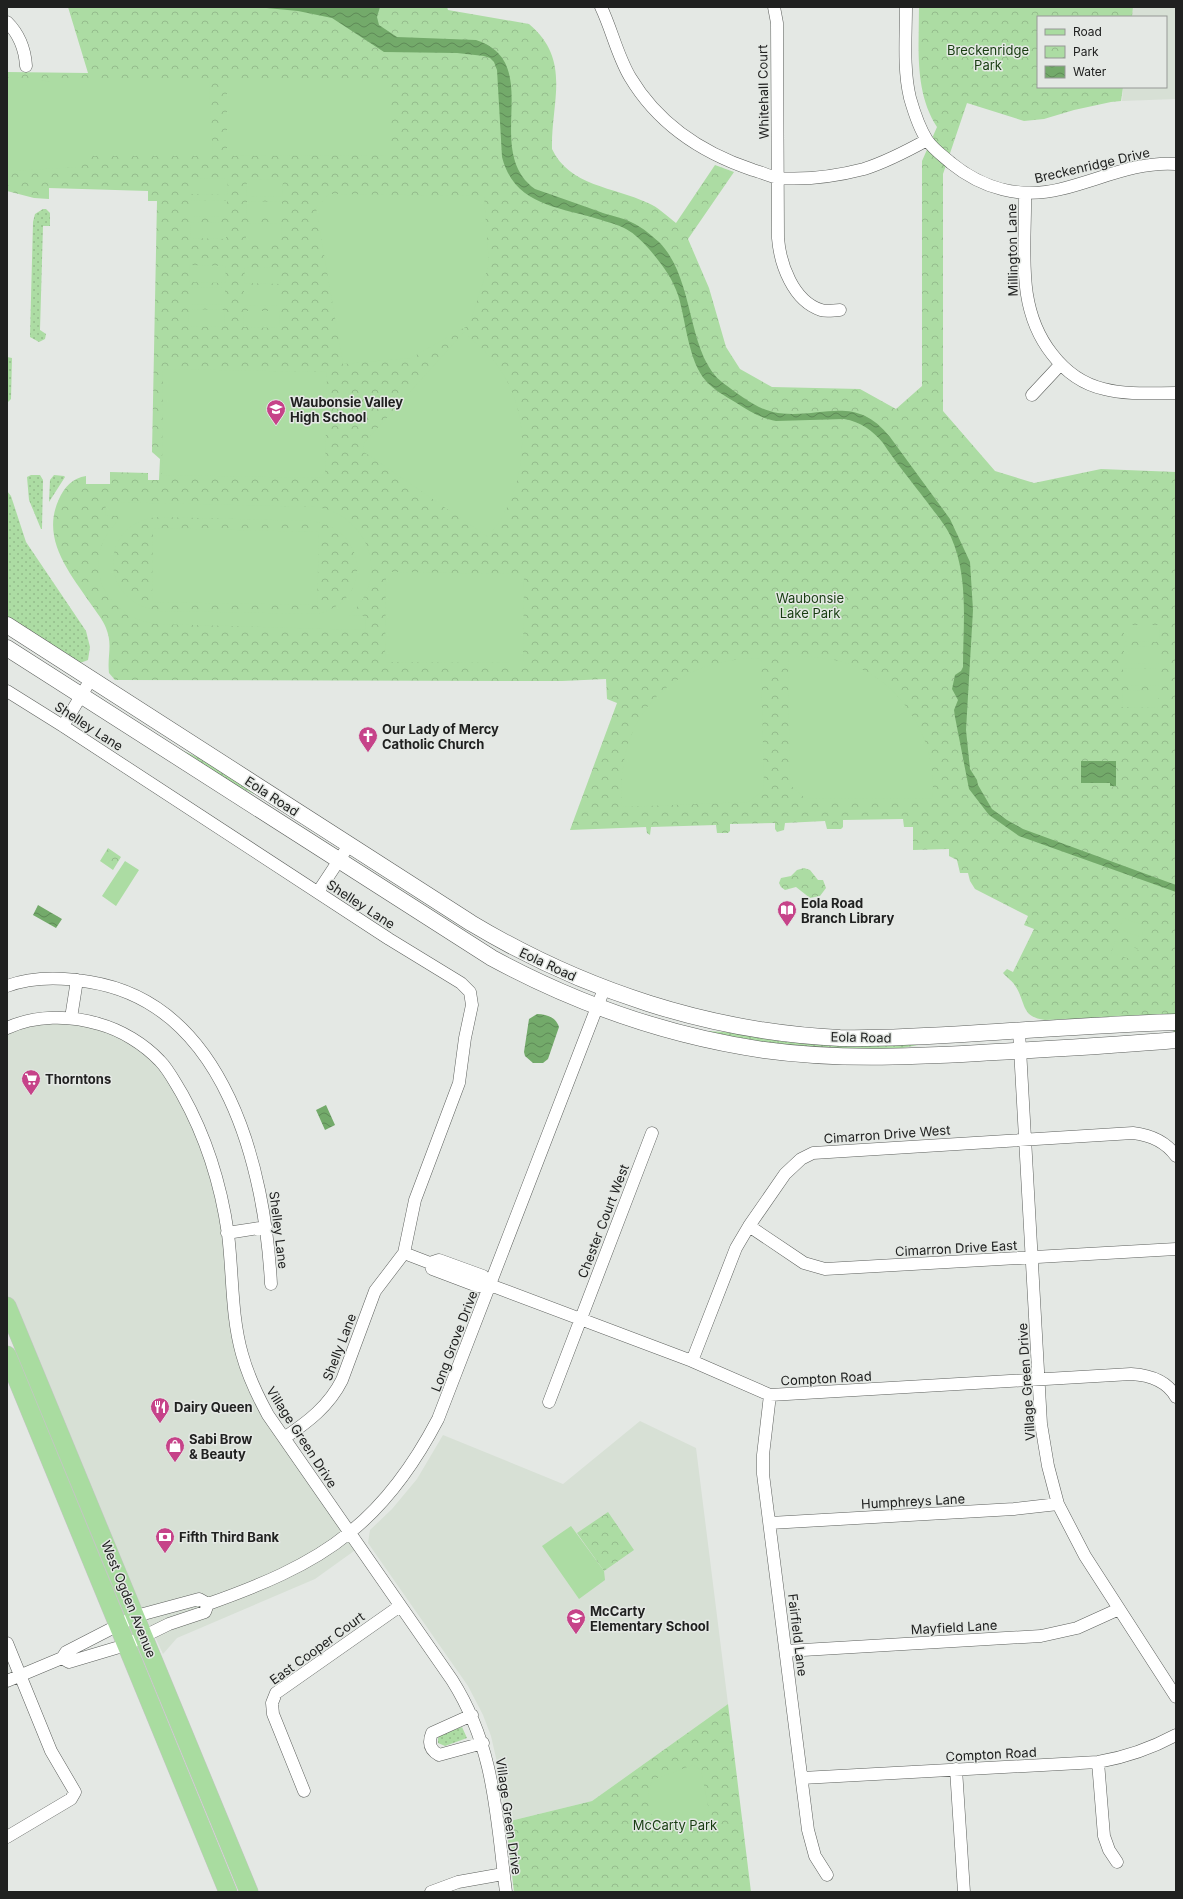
<svg xmlns="http://www.w3.org/2000/svg" width="1183" height="1899" font-family="Inter,sans-serif">
  <style>
    .built { fill: #d7e0d5 }
    .grass { fill: url(#grass-dots) }
    .park { fill: url(#park-crowns) }
    .pitch { fill: #acdca3; fill-rule: evenodd }
    .water { fill: url(#water-waves) }
    .lines { fill: none; stroke-linecap: round; stroke-linejoin: round }
    .minor-casing { stroke: #5c5f5c; stroke-width: 13 }
    .secondary-casing { stroke: #5c5f5c; stroke-width: 17 }
    .primary-casing { stroke: #c5c5c5; stroke-width: 19 }
    .minor { stroke: #fff; stroke-width: 12 }
    .secondary { stroke: #fff; stroke-width: 16 }
    .primary { stroke: #a9dca0; stroke-width: 18 }
    .labels { text-anchor: middle; stroke-width: 3; stroke-linejoin: round; paint-order: stroke }
    .park-label { font-size: 13px; fill: #173c10; stroke: #e4e8e4 }
    .street-label { font-size: 13px; fill: #202120; stroke: #e4e8e4 }
    .poi-label { font-size: 13px; font-weight: bold; fill: #202120; stroke: #e4e8e4; text-anchor: start }
  </style>
  <defs>
    <pattern id="grass-dots" width="8" height="8" patternUnits="userSpaceOnUse"><rect width="8" height="8" fill="#acdca3"/><path d="M2 2h.1M6 6h.1" fill="none" stroke="#94bc8c" stroke-width="1.8" stroke-linecap="round"/></pattern>
    <pattern id="park-crowns" width="20" height="18" patternUnits="userSpaceOnUse"><rect width="20" height="18" fill="#acdca3"/><path d="M2 6a3 3 0 1 1 6 0M12 15a3 3 0 1 1 6 0" fill="none" stroke="#94bc8c"/></pattern>
    <pattern id="water-waves" width="16" height="10" patternUnits="userSpaceOnUse"><rect width="16" height="10" fill="#73aa6a"/><path d="M0 5q4-4 8 0t8 0" fill="none" stroke="#5e8a57"/></pattern>
  </defs>
  <rect width="100%" height="100%" fill="#e4e8e4"/>
  <!-- built -->
  <path class="built" d="M1133,7H1176V99L1122,101L1123,87H1166V17H1132Z
    M81,1016L153,1050L207,1135L240,1331L249,1373L270,1415L361,1546L315,1579L177,1638L163,1654L113,1547L7,1298V1024Z
    M640,1421L696,1448L728,1704L592,1801L506,1822L499,1771L491,1736L483,1715L468,1686L368,1543L370,1530L392,1509L417,1479L443,1435L563,1484Z"/>
  <!-- grass -->
  <path class="grass" d="M43,209H46L50,213V226H43L40,330L46,334L45,339L39,342L30,337L33,222L35,214Z
    M7,357L12,358L11,399L7,403Z
    M31,475H40L43,480L42,529H41L29,500L27,477Z
    M54,475L64,476L65,477L49,502L50,480Z
    M7,491L11,496L26,542L86,631L90,647L88,660L80,663L7,618Z
    M177,748L206,761L254,791V794L224,780Z
    M707,1031L917,1043L918,1045L892,1050L864,1051L773,1045L707,1033Z
    M462,1727L467,1738L445,1746L438,1743V1738L440,1735Z"/>
  <!-- park -->
  <path class="park" d="M68,7H447L448,10L529,24C572,60 551,101 552,149C569,186 614,187 648,203C658,207 667,216 676,223L715,165L734,172L688,239L709,288L726,347L740,369L772,387L860,389L896,409L922,386V161L937,127C914,91 919,47 919,7H1133L1132,17H1038V87H1123L1121,101L1111,102L1074,110L1044,119L1024,121L967,103L943,174V411L995,471L1034,483L1101,469L1176,472V1059L1172,1015L1045,1020C1021,1017 1026,1003 1016,987C1013,981 1007,978 1003,973L1007,969L1013,972L1034,929L1024,925L1028,916L975,889L970,881L968,873H960L957,860L949,856V849L913,850V827H904L903,819L843,820V827L841,829H827L825,821L785,823L784,830L777,832L775,829V823L730,824V831L728,833H717L716,825L651,827L650,835L647,833L646,827L570,830L617,703L607,699L606,679L562,681L115,680L109,673C107,656 113,645 106,628C103,620 97,613 93,607C71,574 40,540 59,499C64,487 73,478 86,476V484H110V472L148,473V480H159L160,459L152,452L157,201H148V191L49,188V199L34,198L7,191V72L88,73Z
    M108,848L121,857L113,870L100,861Z
    M804,868L810,870L818,880H823L826,888L820,896L810,898L796,887L785,890L781,887L779,883L781,878L791,876L797,870Z
    M608,1512L634,1550L604,1571L577,1533Z
    M728,1704L751,1892H514L506,1822L592,1801Z"/>
  <!-- pitch -->
  <path class="pitch" d="M7,80H41L50,82H209L213,156H82V167L7,171Z
    M227,82H391V155L227,156Z
    M192,178L228,179L227,195L192,194Z
    M247,179L283,180L282,197L246,196Z
    M329,194L484,196L489,264L469,325L411,358L343,364L316,208Z
    M191,200L227,201V217L191,216Z
    M247,201L282,202V218H246Z
    M191,222L226,223V239L190,238Z
    M246,223L282,224L281,240H246Z
    M190,265L226,266L225,283L189,282Z
    M245,267L281,268L280,284L244,283Z
    M189,287L225,288V305L189,304Z
    M244,289H280V306L244,305Z
    M189,309L225,310L224,327L188,326Z
    M244,311H280L279,328L243,327Z
    M464,332C474,342 486,351 495,362C535,415 529,487 488,537L364,452L363,444Z
    M163,369L327,372L325,478L162,475Z
    M106,502L316,507C370,515 391,579 349,615L366,616L365,630L158,624C121,621 88,586 101,547C106,532 114,527 120,516L105,515ZM161,517L311,521C369,528 374,602 317,614L159,611C95,602 100,518 161,517Z
    M153,528L319,532L317,605L152,602Z
    M386,572L524,574L523,663L385,662Z
    M1124,625H1160L1159,642L1124,641Z
    M1124,646L1159,647V664L1124,663Z
    M788,656C806,656 824,657 842,662C884,672 916,710 928,750C932,765 933,782 933,798L806,799L790,785Z
    M761,658L764,790L748,802L622,807C615,715 670,659 761,658Z
    M1123,668L1159,669V686L1123,685Z
    M1123,690L1158,691V708L1122,707Z
    M125,861L139,870L116,906L102,896Z
    M1123,918L1146,926L1141,937L1119,929Z
    M1115,941L1138,949L1134,960L1111,953Z
    M571,1526L604,1571L605,1580L579,1599L542,1546Z
    M693,1765L701,1770L709,1811C689,1833 680,1833 654,1820C648,1805 646,1795 652,1780Z"/>
  <!-- water -->
  <path class="water" d="M256,7H380L377,17L379,25L397,37L476,40C546,63 481,150 535,189C558,197 581,205 603,213C613,216 626,219 635,224C643,228 652,236 659,242C696,279 686,355 723,383C740,395 757,410 778,413C823,419 855,393 890,437L950,519L970,562L973,610L966,730L970,769L977,780L978,785L992,809L1007,820L1023,829L1176,885V892L1019,836L989,815L969,789L955,717L954,710L958,700L952,689L955,675L961,671L963,667C963,624 969,578 951,537C945,524 935,513 927,502C912,482 896,463 883,443C872,430 861,422 844,419L776,421C760,418 749,411 735,402C725,396 714,390 706,381C688,361 686,320 678,295C672,277 661,263 649,249C642,241 635,234 626,229C617,224 607,222 598,219C558,207 514,205 502,157L497,70L494,62L490,58L484,56L457,53L384,52L332,18L298,11Z
    M1081,761H1116V786H1110V783H1081Z
    M38,905L62,919L56,928L33,915Z
    M537,1014C546,1014 556,1017 559,1027L548,1059L543,1063H533L525,1056L524,1052L529,1019Z
    M326,1105L335,1125L325,1130L316,1110Z"/>
  <g class="lines">
    <!-- minor casing -->
    <g class="minor-casing">
      <path id="minor" d="M601,7C612,30 617,55 630,77C658,124 702,153 753,170C761,172 771,177 779,178C807,180 837,176 864,169C886,162 907,151 927,140
        M774,7L777,23L778,238C780,264 793,301 821,310C827,312 834,310 840,310
        M906,7C906,36 903,69 910,98C914,112 919,128 927,140C933,149 943,156 951,163C983,189 1021,199 1061,189C1099,180 1136,161 1176,164
        M7,22C19,34 25,49 26,66
        M1025,194C1026,250 1015,307 1052,354C1065,371 1082,384 1104,389C1127,395 1152,393 1176,393
        M1032,395L1060,365
        M7,691L63,726L389,939L461,983L470,992L472,1005L465,1038L459,1083L415,1200L404,1253L375,1291L342,1380C329,1406 308,1422 284,1438
        M63,726L91,679
        M318,892L349,845
        M7,986C34,976 62,977 90,982C226,1004 265,1169 271,1284
        M71,1018L77,980
        M7,1028C35,1015 70,1015 99,1024C121,1030 144,1044 160,1061C169,1070 175,1083 182,1094C206,1137 221,1185 228,1234C233,1274 231,1315 242,1354C248,1376 257,1395 268,1415L452,1680C495,1748 496,1815 506,1892
        M1019,1031L1041,1424L1048,1466L1058,1504L1085,1556L1176,1697
        M749,1226L804,1263L825,1269L1176,1249
        M227,1233L266,1227
        M404,1253L430,1263L439,1260L483,1276L490,1285L692,1361L770,1395L1131,1374C1149,1375 1167,1381 1176,1397
        M430,1263L432,1269L477,1286L490,1285
        M692,1361L736,1248L749,1226L785,1174L801,1159L813,1153L1133,1133C1150,1135 1166,1142 1176,1156
        M770,1395L763,1455V1474L808,1830L815,1856L827,1875
        M549,1402L652,1133
        M770,1523L1014,1509L1058,1504
        M7,1643L51,1751L75,1792L71,1799L7,1837
        M786,1651L1041,1636L1077,1628L1119,1609
        M62,1658L69,1662L126,1645L169,1624L205,1612L208,1604
        M7,1681L62,1658L66,1652L136,1616L199,1599L208,1604C256,1587 309,1566 349,1533C387,1503 416,1461 438,1419L604,989
        M472,1715L432,1733C428,1743 430,1750 439,1755L483,1743
        M1098,1762L1104,1836L1109,1850L1117,1862
        M956,1769L964,1892
        M802,1778L1098,1762C1127,1757 1150,1749 1176,1735
        M304,1791L273,1714L272,1703L276,1693L400,1606
        M431,1892L458,1882L503,1874"/>
    </g>
    <!-- secondary casing -->
    <g class="secondary-casing">
      <path id="secondary" d="M7,625L471,923C583,990 709,1032 840,1038C887,1039 933,1036 979,1033C1045,1029 1110,1024 1176,1022
        M7,648L492,958C577,1004 668,1036 764,1050C836,1060 907,1057 979,1053C1045,1049 1110,1046 1176,1040"/>
    </g>
    <!-- primary casing -->
    <g class="primary-casing">
      <path id="primary" d="M7,1306L249,1892
        M7,1355L228,1892"/>
    </g>
    <!-- minor -->
    <use href="#minor" class="minor"/>
    <!-- secondary -->
    <use href="#secondary" class="secondary"/>
    <!-- primary -->
    <use href="#primary" class="primary"/>
  </g>
  <!-- icons -->
  <defs>
    <g id="school-pin" transform="scale(1)"><path d="M0 17L-7.5 6A9.5 9.5 0 1 1 7.5 6Z" fill="#c64389" stroke="#e4e8e4"/><path d="M0-5L7-2L0 1L-7-2ZM-4 1L0 2.5L4 1V4Q0 6-4 4Z" fill="#fff"/></g>
    <g id="church-pin" transform="scale(1)"><path d="M0 17L-7.5 6A9.5 9.5 0 1 1 7.5 6Z" fill="#c64389" stroke="#e4e8e4"/><path d="M-1.2-6h2.4v3.5h3.3v2.4h-3.3V6h-2.4V-.1h-3.3v-2.4h3.3Z" fill="#fff"/></g>
    <g id="library-pin" transform="scale(1)"><path d="M0 17L-7.5 6A9.5 9.5 0 1 1 7.5 6Z" fill="#c64389" stroke="#e4e8e4"/><path d="M-6-4Q-3-5.5-.7-3.5V5Q-3 3-6 4ZM6-4Q3-5.5 .7-3.5V5Q3 3 6 4Z" fill="#fff"/></g>
    <g id="supermarket-pin" transform="scale(1)"><path d="M0 17L-7.5 6A9.5 9.5 0 1 1 7.5 6Z" fill="#c64389" stroke="#e4e8e4"/><path d="M-6-5.5h2.5l.6 2H6L4.5 2H-2.5L-4.4-4H-6ZM-1.5 3.2a1.3 1.3 0 1 0 .1 0ZM3 3.2a1.3 1.3 0 1 0 .1 0Z" fill="#fff"/></g>
    <g id="restaurant-pin" transform="scale(1)"><path d="M0 17L-7.5 6A9.5 9.5 0 1 1 7.5 6Z" fill="#c64389" stroke="#e4e8e4"/><path d="M-5-6h1v4h1v-4h1v4h1v-4h1v5L-1.5 .5V6h-2V.5L-5-1ZM5-6V6H3V1.5H1.5Q1.5-4 5-6Z" fill="#fff"/></g>
    <g id="shop-pin" transform="scale(1)"><path d="M0 17L-7.5 6A9.5 9.5 0 1 1 7.5 6Z" fill="#c64389" stroke="#e4e8e4"/><path d="M-5-2.5h2.3a2.7 3.5 0 0 1 5.4 0H5L5.5 6h-11ZM-1.5-2.5h3a1.5 2.3 0 0 0-3 0Z" fill="#fff"/></g>
    <g id="bank-pin" transform="scale(1)"><path d="M0 17L-7.5 6A9.5 9.5 0 1 1 7.5 6Z" fill="#c64389" stroke="#e4e8e4"/><path d="M-6-4H6V4H-6ZM0-2.3a2.3 2.3 0 1 0 0 4.6a2.3 2.3 0 1 0 0-4.6Z" fill="#fff"/></g>
  </defs>
  <g fill-rule="evenodd">
    <use href="#school-pin" x="276" y="409"/>
    <use href="#church-pin" x="368" y="736"/>
    <use href="#library-pin" x="787" y="910"/>
    <use href="#supermarket-pin" x="31" y="1079"/>
    <use href="#restaurant-pin" x="160" y="1407"/>
    <use href="#shop-pin" x="175" y="1446"/>
    <use href="#bank-pin" x="165" y="1537"/>
    <use href="#school-pin" x="576" y="1618"/>
  </g>
  <g class="labels">
    <!-- park labels -->
    <g class="park-label">
      <text x="988" y="55">Breckenridge<tspan x="988" dy="15">Park</tspan></text>
      <text x="810" y="603">Waubonsie<tspan x="810" dy="15">Lake Park</tspan></text>
      <text x="675" y="1830">McCarty Park</text>
    </g>
    <!-- street labels -->
    <g class="street-label">
      <text transform="translate(763 92) rotate(-91)" y="5">Whitehall Court</text>
      <text transform="translate(1092 165) rotate(-13)" y="5">Breckenridge Drive</text>
      <text transform="translate(1012 250) rotate(-91)" y="5">Millington Lane</text>
      <text transform="translate(89 726) rotate(33)" y="5">Shelley Lane</text>
      <text transform="translate(272 796) rotate(33)" y="5">Eola Road</text>
      <text transform="translate(361 904) rotate(33)" y="5">Shelley Lane</text>
      <text transform="translate(548 964) rotate(25)" y="5">Eola Road</text>
      <text transform="translate(861 1037) rotate(1)" y="5">Eola Road</text>
      <text transform="translate(887 1134) rotate(-4)" y="5">Cimarron Drive West</text>
      <text transform="translate(603 1221) rotate(-69)" y="5">Chester Court West</text>
      <text transform="translate(279 1230) rotate(83)" y="5">Shelley Lane</text>
      <text transform="translate(956 1248) rotate(-3)" y="5">Cimarron Drive East</text>
      <text transform="translate(454 1341) rotate(-69)" y="5">Long Grove Drive</text>
      <text transform="translate(339 1347) rotate(-69)" y="5">Shelly Lane</text>
      <text transform="translate(826 1378) rotate(-3)" y="5">Compton Road</text>
      <text transform="translate(1026 1382) rotate(-94)" y="5">Village Green Drive</text>
      <text transform="translate(302 1437) rotate(57)" y="5">Village Green Drive</text>
      <text transform="translate(913 1501) rotate(-3)" y="5">Humphreys Lane</text>
      <text transform="translate(129 1599) rotate(68)" y="5">West Ogden Avenue</text>
      <text transform="translate(954 1627) rotate(-3)" y="5">Mayfield Lane</text>
      <text transform="translate(798 1635) rotate(83)" y="5">Fairfield Lane</text>
      <text transform="translate(317 1648) rotate(-36)" y="5">East Cooper Court</text>
      <text transform="translate(991 1754) rotate(-3)" y="5">Compton Road</text>
      <text transform="translate(509 1816) rotate(82)" y="5">Village Green Drive</text>
    </g>
    <!-- poi labels -->
    <g class="poi-label">
      <text x="290" y="407">Waubonsie Valley<tspan x="290" dy="15">High School</tspan></text>
      <text x="382" y="734">Our Lady of Mercy<tspan x="382" dy="15">Catholic Church</tspan></text>
      <text x="801" y="908">Eola Road<tspan x="801" dy="15">Branch Library</tspan></text>
      <text x="45" y="1084">Thorntons</text>
      <text x="174" y="1412">Dairy Queen</text>
      <text x="189" y="1444">Sabi Brow<tspan x="189" dy="15">&amp; Beauty</tspan></text>
      <text x="179" y="1542">Fifth Third Bank</text>
      <text x="590" y="1616">McCarty<tspan x="590" dy="15">Elementary School</tspan></text>
    </g>
  </g>
  <!-- border -->
  <rect width="1183" height="1899" fill="none" stroke="#202120" stroke-width="16"/>
  <!-- legend -->
  <rect x="1037" y="16" width="130" height="72" fill="#e4e8e4" stroke="#969896"/>
  <rect x="1045" y="29" width="20" height="6" fill="#a9dca0" stroke="#969896"/>
  <text x="1073" y="36" font-size="12" fill="#202120">Road</text>
  <rect x="1045" y="46" width="20" height="12" fill="url(#park-crowns)" stroke="#969896"/>
  <text x="1073" y="56" font-size="12" fill="#202120">Park</text>
  <rect x="1045" y="66" width="20" height="12" fill="url(#water-waves)" stroke="#969896"/>
  <text x="1073" y="76" font-size="12" fill="#202120">Water</text>
</svg>
